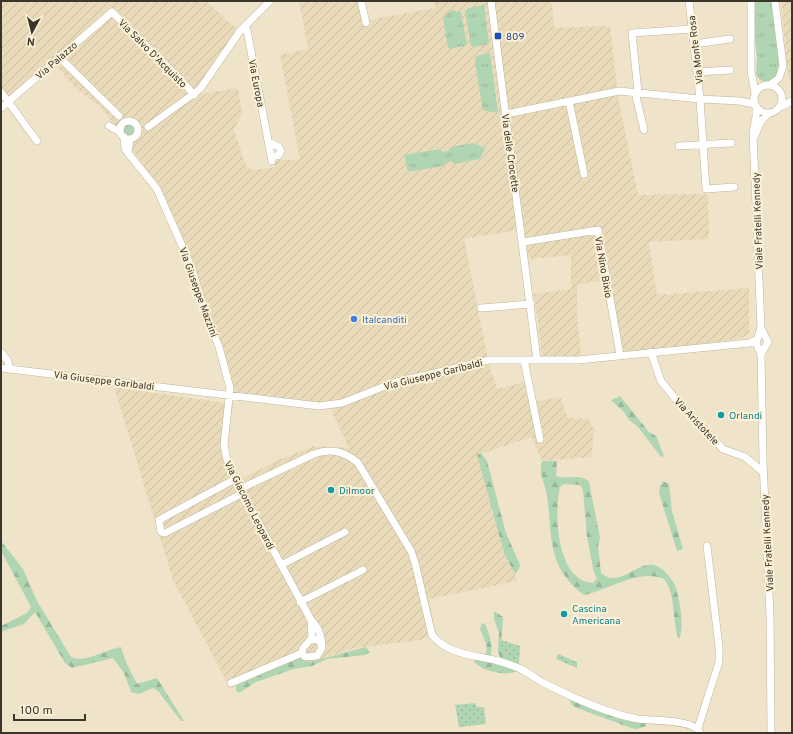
<svg xmlns="http://www.w3.org/2000/svg" width="793" height="734" font-family="Overpass,sans-serif">
  <style>
    .industrial { fill: url(#industrial-furrows) }
    .grass { fill: url(#grass-tufts) }
    .forest { fill: url(#forest-firs); fill-rule: evenodd }
    .garden { fill: url(#garden-dots) }
    .lines { fill: none; stroke-linecap: round; stroke-linejoin: round }
    .minor-casing { stroke: #bfb59c; stroke-width: 8 }
    .minor { stroke: #fff; stroke-width: 7 }
    .transit-dot { fill: #1a4fb4; stroke: #fcf1d7; stroke-width: 1.5 }
    .shop-dot { fill: #3f7fe0; stroke: #fcf1d7; stroke-width: 1.5 }
    .culture-dot { fill: #0f9aa8; stroke: #fcf1d7; stroke-width: 1.5 }
    .labels { text-anchor: middle; stroke-width: 4; stroke-linejoin: round; paint-order: stroke }
    .transit-label { font-size: 10px; fill: #164399; stroke: #fcf1d7; text-anchor: start }
    .street-label { font-size: 10px; fill: #3a362c; stroke: #fcf1d7 }
    .shop-label { font-size: 10px; fill: #366cbe; stroke: #fcf1d7; text-anchor: start }
    .culture-label { font-size: 10px; fill: #0d838f; stroke: #fcf1d7; text-anchor: start }
  </style>
  <defs>
    <pattern id="industrial-furrows" width="10" height="10" patternUnits="userSpaceOnUse"><rect width="10" height="10" fill="#e9dbba"/><path d="M-1 1l2-2M0 10L10 0M9 11l2-2" fill="none" stroke="#c9bda0"/></pattern>
    <pattern id="grass-tufts" width="24" height="20" patternUnits="userSpaceOnUse"><rect width="24" height="20" fill="#b0d5b3"/><path d="M3 7l-1-3M5 7V3M7 7l1-3M15 17l-1-3M17 17v-4M19 17l1-3" fill="none" stroke="#98b79a"/></pattern>
    <pattern id="forest-firs" width="22" height="20" patternUnits="userSpaceOnUse"><rect width="22" height="20" fill="#b0d5b3"/><path d="M5 1l3.5 6h-7zM16 11l3.5 6h-7z" fill="#98b79a"/></pattern>
    <pattern id="garden-dots" width="8" height="8" patternUnits="userSpaceOnUse"><rect width="8" height="8" fill="#b0d5b3"/><path d="M2 2h.1M6 6h.1" fill="none" stroke="#98b79a" stroke-width="1.8" stroke-linecap="round"/></pattern>
  </defs>
  <rect width="100%" height="100%" fill="#efe4ca"/>
  <!-- industrial -->
  <path class="industrial" d="M1,1H206L242,34L201,94L238,88L242,113L234,130L246,166L253,170L275,167L274,160H300L280,55L308,49L299,2L358,1L363,21L435,8V1H552L554,28L610,26L618,97L638,195L708,194L709,239L649,242L657,295L749,288V333L742,338L712,343L616,353L604,280L577,285V314L581,358L542,356L534,294L571,289V255L529,259L517,230L464,239L489,365L497,389L524,382L529,403L560,397L568,418L588,419L596,431L593,436L592,457L542,461L532,437L477,455L504,553L518,581L429,599L435,630L421,640L356,648L230,688L173,580L114,387L233,404L227,445L235,472L243,478L278,460L314,446L349,448L332,412V401L319,404L235,392L160,188L100,106L75,88L55,64L1,112Z
    M781,1H792V82L788,76Z"/>
  <!-- grass -->
  <path class="grass" d="M755,1H772L780,67L779,75L768,83L760,80L756,74L757,57L755,41Z
    M484,5L489,44L474,47L471,46L465,12L468,8Z
    M452,10L461,12L467,45L450,49L448,48L443,18Z
    M490,53L498,113L483,110L475,63L476,56Z
    M123 130a6 6 0 1 1 12 0a6 6 0 1 1-12 0Z
    M473,143L485,148L480,159L454,164L451,161L445,163L443,166L408,172L404,155L440,149L442,152L448,151L451,147Z"/>
  <!-- forest -->
  <path class="forest" d="M620,396L649,432L656,436L664,456L661,457L638,427L629,420L624,412L611,400Z
    M481,453L487,461L506,533L520,565L519,569L515,574L504,553L477,455Z
    M542,461H557L556,476C567,480 581,473 589,482L600,538L598,546L601,573C624,593 643,546 667,574C674,582 676,586 678,596C681,609 684,627 679,639C671,620 677,596 664,579C639,568 609,590 584,595C546,566 553,538 547,496C545,482 538,476 542,461ZM564,484L580,485L583,490L587,537L594,573L597,578L593,583C556,581 554,513 560,487Z
    M663,481L669,484L672,511L683,549L677,551L659,493L660,486Z
    M1,541L23,569L37,601L71,657C85,664 106,649 121,647C124,661 131,671 137,684L157,678L184,721H181L158,691L153,688L139,694L131,692L124,673L113,658L72,668L65,663L35,612L24,624L1,632V626L27,613L31,607L1,551Z
    M494,611L503,617L501,647L507,655L519,662L518,671C505,676 484,672 474,662V659C495,657 485,641 480,629L482,623L485,624C490,635 495,651 488,662L506,661L500,657L498,652L499,633L494,619Z
    M366,647L370,652L365,655L327,659L312,666L294,669L256,682L239,693L236,690V686L299,657L310,662Z
    M569,699L645,723L646,726L637,729L631,728L577,708L572,705Z"/>
  <!-- garden -->
  <path class="garden" d="M501,640L520,646L519,662C510,657 499,652 501,640Z
    M558,654L577,662V668L556,659Z
    M475,703L477,707H484L486,724L459,727L455,705Z"/>
  <g class="lines">
    <!-- minor casing -->
    <g class="minor-casing">
      <path id="minor" d="M361,1L366,23
        M491,1L537,360
        M689,1L700,99L706,189L734,187
        M751,1V71L755,93
        M246,25L272,161
        M694,44L730,39
        M59,57L119,116
        M697,72L730,70
        M754 99a14 14 0 1 1 28 0a14 14 0 1 1-28 0Z
        M770,85L779,78L783,66L775,1
        M1,92L37,141
        M635,92L644,130
        M638,92L632,33L692,29
        M569,101L584,174
        M780,107L792,101
        M1,108L112,12L181,80L194,95
        M756,108V117L753,133L761,328L756,343L761,354L763,461L770,615L771,733
        M506,114L619,91L700,99L740,101L754,104
        M120 130a9 9 0 1 1 18 0a9 9 0 1 1-18 0Z
        M109,126L120,132
        M148,127L200,89L240,31L270,1
        M755,135L761,121L768,114
        M124,137L125,149L128,153L130,139
        M269,142L279,147L281,151L278,156H271
        M679,146L731,143
        M128,153L157,189L191,266L206,315L219,347L230,388L224,445L227,460L235,479L311,620
        M523,242L598,230L620,355
        M481,308L531,304
        M1,352L8,361L10,369
        M651,352L661,381L682,407L723,449L745,457L763,472
        M761,354L768,342L761,328
        M524,360L540,439
        M1,368L319,406L342,403L393,383L489,360H578L750,343L756,340
        M235,479L159,520L161,532L165,533L243,493
        M240,489L314,454C331,448 344,451 358,463L411,551L415,563L432,635C448,655 475,655 498,661C506,663 514,666 521,669C529,673 536,679 544,683C573,698 606,713 638,719C651,721 696,719 700,733
        M281,565L345,532
        M300,602L363,570
        M312,638L320,641L322,648L317,656L305,657L302,653L303,648L312,638L311,620C318,626 321,635 322,644
        M231,683L302,653
        M698,728L719,662V647L707,546"/>
    </g>
    <!-- minor -->
    <use href="#minor" class="minor"/>
  </g>
  <!-- markers -->
  <rect class="transit-dot" x="494" y="32" width="8" height="8" rx="2"/>
  <circle class="shop-dot" cx="354" cy="319" r="4"/>
  <g class="culture-dot">
    <circle cx="721" cy="415" r="4"/>
    <circle cx="331" cy="490" r="4"/>
    <circle cx="564" cy="614" r="4"/>
  </g>
  <g class="labels">
    <!-- transit labels -->
    <g class="transit-label">
      <text x="506" y="40">809</text>
    </g>
    <!-- street labels -->
    <g class="street-label">
      <text transform="translate(695 50) rotate(-97)" y="4">Via Monte Rosa</text>
      <text transform="translate(153 53) rotate(45)" y="4">Via Salvo D'Acquisto</text>
      <text transform="translate(56 60) rotate(-41)" y="4">Via Palazzo</text>
      <text transform="translate(257 83) rotate(79)" y="4">Via Europa</text>
      <text transform="translate(511 153) rotate(82)" y="4">Via delle Crocette</text>
      <text transform="translate(757 221) rotate(-92)" y="4">Viale Fratelli Kennedy</text>
      <text transform="translate(604 267) rotate(80)" y="4">Via Nino Bixio</text>
      <text transform="translate(199 292) rotate(70)" y="4">Via Giuseppe Mazzini</text>
      <text transform="translate(433 374) rotate(-14)" y="4">Via Giuseppe Garibaldi</text>
      <text transform="translate(104 380) rotate(7)" y="4">Via Giuseppe Garibaldi</text>
      <text transform="translate(697 421) rotate(47)" y="4">Via Aristotele</text>
      <text transform="translate(250 505) rotate(63)" y="4">Via Giacomo Leopardi</text>
      <text transform="translate(767 543) rotate(-93)" y="4">Viale Fratelli Kennedy</text>
    </g>
    <!-- shop labels -->
    <g class="shop-label">
      <text x="362" y="323">Italcanditi</text>
    </g>
    <!-- culture labels -->
    <g class="culture-label">
      <text x="729" y="419">Orlandi</text>
      <text x="339" y="494">Dilmoor</text>
      <text x="572" y="612">Cascina<tspan x="572" dy="12">Americana</tspan></text>
    </g>
  </g>
  <!-- border -->
  <rect width="793" height="734" fill="none" stroke="#3a362c" stroke-width="4"/>
  <!-- north arrow -->
  <g transform="translate(32 32) rotate(187)" stroke="#fcf1d7" stroke-width="3" paint-order="stroke">
  <path d="M0-3L7 15L0 10L-7 15Z" fill="#3a362c"/>
  <text y="-6" font-size="11" font-weight="bold" text-anchor="middle" fill="#3a362c">N</text>
  </g>
  <!-- scale -->
  <path d="M14 714v6h71v-6" fill="none" stroke="#3a362c" stroke-width="2"/>
  <text x="20" y="714" font-size="12" fill="#3a362c" stroke="#fcf1d7" stroke-width="3" paint-order="stroke">100 m</text>
</svg>
